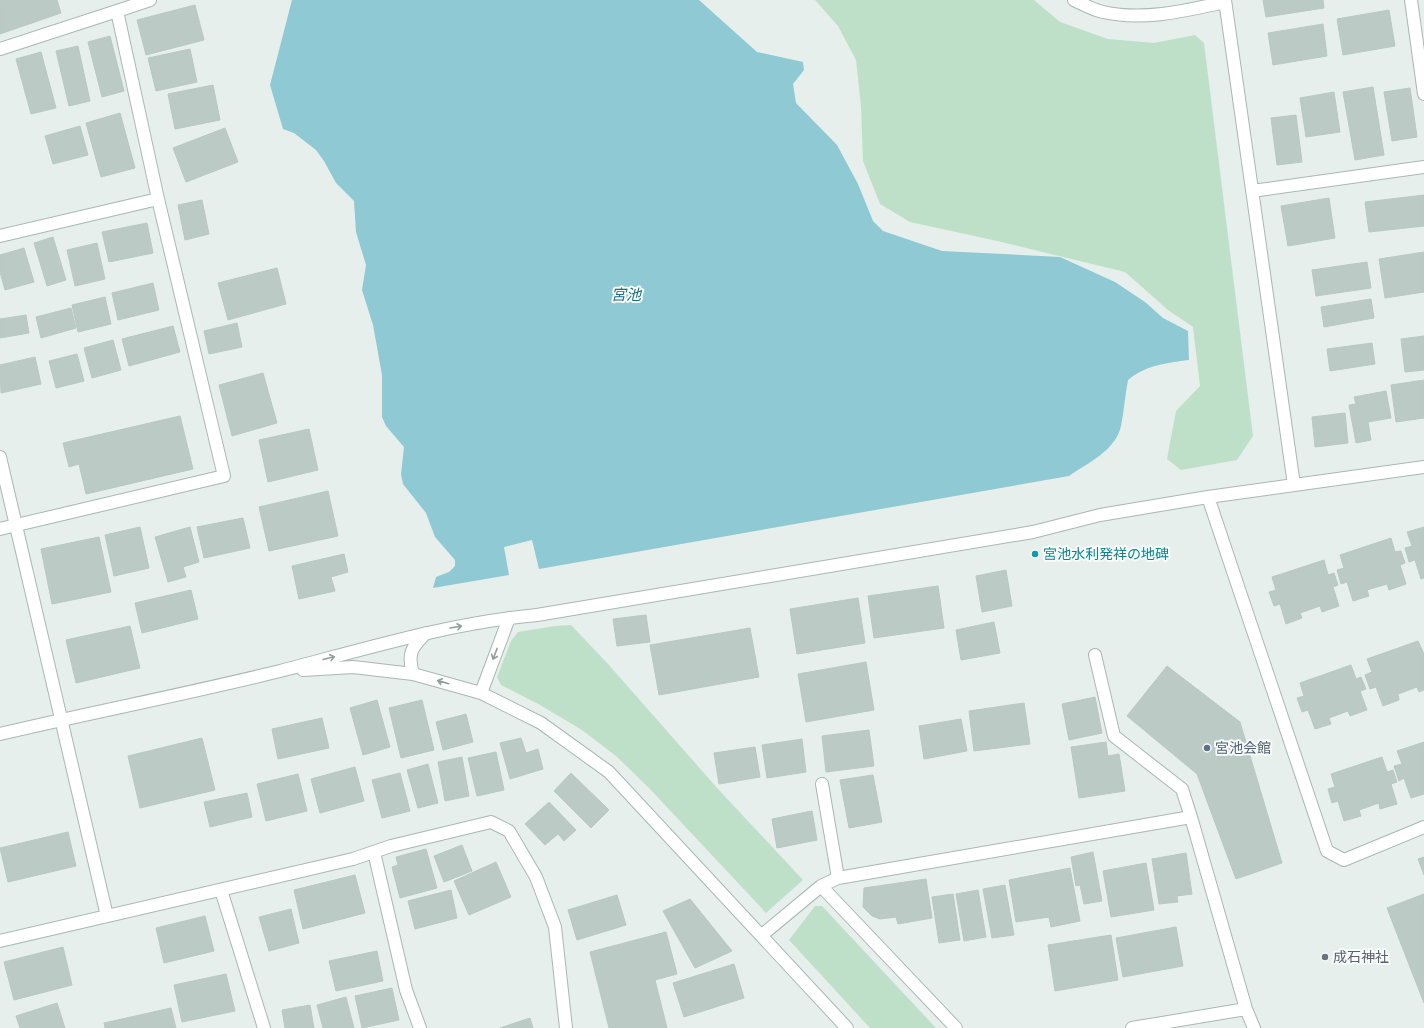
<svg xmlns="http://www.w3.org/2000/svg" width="1424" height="1028" font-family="'DejaVu Sans','Noto Sans JP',sans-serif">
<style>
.green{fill:#bfe0c8}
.water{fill:#8ec9d4}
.building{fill:#bbcac4;stroke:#b8c9c2}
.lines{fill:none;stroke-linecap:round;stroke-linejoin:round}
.minor-casing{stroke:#a8b8b2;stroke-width:14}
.minor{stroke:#fff;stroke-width:12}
.oneway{stroke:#92a09c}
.culture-dot{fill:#0f9aa8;stroke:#f7fbf9;stroke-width:1.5}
.service-dot{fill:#5c6f8a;stroke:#f7fbf9;stroke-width:1.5}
.worship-dot{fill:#6b7280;stroke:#f7fbf9;stroke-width:1.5}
.labels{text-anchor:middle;stroke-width:4;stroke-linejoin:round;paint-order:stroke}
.culture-label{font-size:14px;fill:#0d838f;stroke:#f7fbf9;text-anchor:start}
.service-label{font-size:14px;fill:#4e5e75;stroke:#f7fbf9;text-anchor:start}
.worship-label{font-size:14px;fill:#5b616d;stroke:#f7fbf9;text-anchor:start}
.water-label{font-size:15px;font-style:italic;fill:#1c6f80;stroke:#f7fbf9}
</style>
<rect width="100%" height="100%" fill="#e6efeb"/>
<!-- green -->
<path class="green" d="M815,0h219l26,22 48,17 46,4 41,-8 9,8 49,393 -16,24 -56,10 -14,-11 9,-48 24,-25 -7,-59 -25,-17 -43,-38 -128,-31 -87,-19 -30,-18 -17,-43 -2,-55 -5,-46 -18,-34z
M571,625l37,39 110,125 85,91 -37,33 -117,-125 -33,-32 -34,-26 -42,-25 -39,-20 -4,-8 14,-36 7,-9 37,-6z
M815,906h7l114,122h-66l-81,-88z"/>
<!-- water -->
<path class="water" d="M292,0h407l58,52 46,10 1,8 -11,14 3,19 41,42 21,39 15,37 10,10 59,20 118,6 55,25 30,20 18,16 25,13 1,29c-22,3 -43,5 -61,20 -3,15 -4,31 -7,46 -5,24 -33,37 -52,50l-530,93 -7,-29 -28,7 5,28 -76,13 3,-11 13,-5 6,-6v-6l-20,-23 -9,-24 -23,-29 -2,-10 3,-27 -18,-21 -4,-9v-42l-9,-50 -11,-35 4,-25 -10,-33 -2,-31 -18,-18 -12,-22 -8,-11 -22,-17 -11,-4 -13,-44z"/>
<!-- building -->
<path class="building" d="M0,0h57l4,13 -61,21z
M1263,0h60l1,8 -58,9z
M195,5l9,35 -58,15 -9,-35z
M1389,10l6,36 -52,9 -6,-36z
M1323,24l4,32 -54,9 -5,-32z
M110,36l14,55 -22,6 -14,-55z
M78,46l12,55 -21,5 -13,-55z
M190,49l7,33 -41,9 -8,-33z
M41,52l15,56 -25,6 -15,-55z
M213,85l7,35 -45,9 -7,-35z
M1373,87l11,68 -29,5 -12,-68z
M1410,88l7,49 -25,4 -8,-49z
M1334,92l6,40 -34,5 -6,-39z
M120,113l15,55 -34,9 -15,-54z
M1296,115l6,47 -25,3 -6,-47z
M80,126l8,29 -35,9 -8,-28z
M225,128l13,34 -52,20 -13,-34z
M1424,195v31l-55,6 -4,-30z
M1329,198l6,40 -47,8 -7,-40z
M202,200l7,34 -24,6 -7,-35z
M147,223l6,30 -44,9 -7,-30z
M53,237l13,43 -19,6 -13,-43z
M97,243l8,36 -30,7 -8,-36z
M24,248l10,34 -29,8 -5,-18v-17z
M1424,252v40l-39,6 -6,-39z
M1367,262l4,26 -55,8 -4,-26z
M277,268l9,36 -58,16 -10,-37z
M153,283l6,27 -41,10 -6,-27z
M105,297l6,27 -33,8 -6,-27z
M1371,299l3,19 -50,9 -3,-20z
M71,308l5,20 -35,10 -5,-21z
M26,315l3,18 -29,5v-19z
M237,323l5,24 -33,7 -5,-23z
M173,326l7,26 -51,14 -7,-27z
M1424,336v34l-19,2 -4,-33z
M113,340l8,30 -29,8 -8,-30z
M1372,343l3,21 -45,7 -3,-22z
M77,354l7,27 -28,7 -7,-27z
M35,357l6,27 -40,9 -1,-28z
M263,373l14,50 -45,13 -13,-51z
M1424,380v38l-28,4 -5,-37z
M1386,391l5,27 -23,4 3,18 -15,3 -7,-38 7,-1 -2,-7z
M1345,413l3,30 -33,4 -3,-30z
M180,416l13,53 -107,25 -7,-30 -10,3 -6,-24z
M309,429l9,41 -50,12 -9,-42z
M328,491l10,45 -69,15 -10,-44z
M243,518l7,30 -46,10 -7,-31z
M140,527l9,41 -35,8 -9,-41z
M190,527l9,35 -16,5 3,10 -18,5 -13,-45z
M1424,527v51l-3,1 -6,-19 -6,2 -4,-14 7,-2 -5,-14z
M99,537l12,55 -59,12 -11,-55z
M1391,538l4,14 6,-1 4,12 -5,2 6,19 -17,6 -2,-6 -20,6 2,6 -16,5 -6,-19 -6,2 -4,-14 7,-2 -4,-13z
M344,554l4,18 -17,5 4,14 -36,8 -7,-33z
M1324,560l4,15 6,-2 4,12 -5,2 6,19 -17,6 -2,-6 -20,7 2,5 -16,6 -6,-20 -6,2 -5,-14 7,-2 -4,-13z
M1006,570l6,36 -30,6 -6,-36z
M938,586l6,42 -70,10 -6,-42z
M191,590l7,29 -56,14 -7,-30z
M858,598l7,45 -68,11 -7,-45z
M646,615l4,27 -33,4 -4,-27z
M994,622l6,31 -39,7 -5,-30z
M130,626l10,42 -64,15 -10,-43z
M750,628l9,49 -100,18 -9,-50z
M1418,641l6,13v36l-5,2 -2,-5 -19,7 1,6 -16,6 -7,-19 -6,2 -5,-14 7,-3 -5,-13z
M866,662l8,48 -68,12 -8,-48z
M1351,665l5,14 5,-2 5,12 -6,2 7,19 -17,6 -2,-5 -19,7 2,6 -16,5 -7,-19 -6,2 -5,-14 7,-2 -4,-13z
M1167,666l73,56 42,141 -46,16 -39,-105 -70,-58z
M1095,697l7,36 -33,7 -7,-36z
M377,700l13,47 -27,8 -13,-47z
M422,700l12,50 -33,8 -12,-50z
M1024,703l6,41 -56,7 -5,-40z
M466,714l7,28 -30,8 -7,-28z
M322,718l7,30 -51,11 -6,-30z
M961,719l6,32 -43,8 -5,-33z
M869,730l5,36 -48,6 -4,-36z
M202,738l13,52 -75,18 -12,-52z
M521,738l5,15 12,-4 5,20 -33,10 -10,-36z
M802,739l4,33 -39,6 -5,-33z
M1106,742l2,14 11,-2 6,37 -46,7 -8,-51z
M1424,742v52l-13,4 -7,-20 -5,3 -5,-15 8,-2 -5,-13z
M755,747l5,30 -41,7 -5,-31z
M496,752l8,38 -27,6 -9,-38z
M462,757l7,39 -24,5 -7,-39z
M1382,757l5,15 6,-2 4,12 -6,2 6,20 -17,5 -1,-6 -20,7 2,6 -17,5 -6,-20 -6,2 -4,-14 7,-2 -4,-13z
M428,764l10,39 -20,5 -11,-38z
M355,767l9,34 -44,12 -9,-34z
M400,773l10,38 -28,7 -10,-38z
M571,773l38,37 -18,18 -37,-37z
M298,774l9,37 -41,10 -9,-37z
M873,775l9,47 -33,6 -9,-48z
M247,793l5,24 -42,10 -6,-25z
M549,802l27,28 -12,11 -6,-7 -13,11 -20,-21z
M812,811l5,29 -40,8 -5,-29z
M68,832l8,34 -68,16 -8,-34z
M462,845l10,26 -28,11 -10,-26z
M426,849l11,39 -37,10 -8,-31 6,-2 -2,-8z
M1093,852l9,49 -18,3 -4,-19 -4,1 -5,-29z
M1186,853l6,41 -15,2 1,6 -19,2 -7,-45z
M1424,857v18l-6,-16z
M496,862l15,35 -42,18 -15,-34z
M1146,863l8,47 -43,7 -8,-46z
M1070,868l10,53 -29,6 -2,-10 -33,5 -7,-42z
M355,875l10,38 -62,16 -9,-39z
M926,879l6,39 -34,6 -2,-7 -16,2 -8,-3 -9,-9 1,-19z
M1005,885l9,50 -22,3 -9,-49z
M451,890l6,28 -42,11 -7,-28z
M978,890l8,47 -22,4 -8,-47z
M953,894l7,46 -21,3 -7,-46z
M1424,894v109l-37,-95z
M617,895l9,30 -49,15 -9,-30z
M690,899l42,52 -37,17 -32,-57z
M291,909l8,34 -30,8 -10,-34z
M205,916l9,35 -50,12 -8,-35z
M1176,927l7,39 -60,11 -7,-39z
M666,932l11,42 -22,6 12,48h-58l-19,-76z
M1111,935l7,45 -63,11 -7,-46z
M63,947l9,38 -58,15 -10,-38z
M377,951l6,30 -47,10 -7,-30z
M734,964l10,34 -60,19 -11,-34z
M226,974l9,37 -53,11 -8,-37z
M392,988l7,32 -37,8 -7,-32z
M346,997l8,31h-31l-6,-23z
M57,1003l8,25h-45l-4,-12z
M310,1005l4,23h-29l-3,-18z
M171,1008l5,20h-71l-1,-5z
M530,1018l3,10h-33z"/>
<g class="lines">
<!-- minor casing -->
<g class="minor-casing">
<path id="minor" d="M1074,0c9,4 19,10 29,12 40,9 82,-1 122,-10
M1225,0l69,485
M1411,0l13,94
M0,49l117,-38
M1252,191l172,-24
M0,236l158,-37
M0,457l107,459
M1208,497l119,354 17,9 80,-33
M0,529l224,-53 -66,-277 -41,-188 33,-11
M1095,655l19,81 68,53 9,28 55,192 8,19
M303,670l50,-3 60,7 68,19 60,30 68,49 238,256
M413,674c-6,-21 -1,-27 13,-41
M481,693l28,-75
M0,734c93,-22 187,-40 280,-63 85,-22 169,-48 257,-56l496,-83 67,-17 108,-18 216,-30
M822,784l16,94
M374,852l32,138 14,38
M821,886l135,142
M221,890l43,138
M762,935l59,-49 17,-8 353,-61
M0,941l353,-82 38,-13 100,-24 18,9 27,46 19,50 11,101
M1132,1028l114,-19"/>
</g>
<!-- minor -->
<use href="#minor" class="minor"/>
</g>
<!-- one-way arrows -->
<defs><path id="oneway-shaft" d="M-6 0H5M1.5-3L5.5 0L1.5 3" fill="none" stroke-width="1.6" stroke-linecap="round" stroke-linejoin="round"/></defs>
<g class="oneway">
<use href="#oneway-shaft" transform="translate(456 627) rotate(-10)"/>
<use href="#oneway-shaft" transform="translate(495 654) rotate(111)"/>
<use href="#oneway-shaft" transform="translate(329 658) rotate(-14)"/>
<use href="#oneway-shaft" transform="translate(443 682) rotate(-164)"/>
</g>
<!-- markers -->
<circle class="culture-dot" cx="1035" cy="554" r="4"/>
<circle class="service-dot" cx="1207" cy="748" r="4"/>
<circle class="worship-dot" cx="1325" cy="957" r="4"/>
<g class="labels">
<!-- culture labels -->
<g class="culture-label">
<text x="1043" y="559">宮池水利発祥の地碑</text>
</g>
<!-- service labels -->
<g class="service-label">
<text x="1215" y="753">宮池会館</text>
</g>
<!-- worship labels -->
<g class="worship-label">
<text x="1333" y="962">成石神社</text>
</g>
<!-- water labels -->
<g class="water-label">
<text x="626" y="300">宮池</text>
</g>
</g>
</svg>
